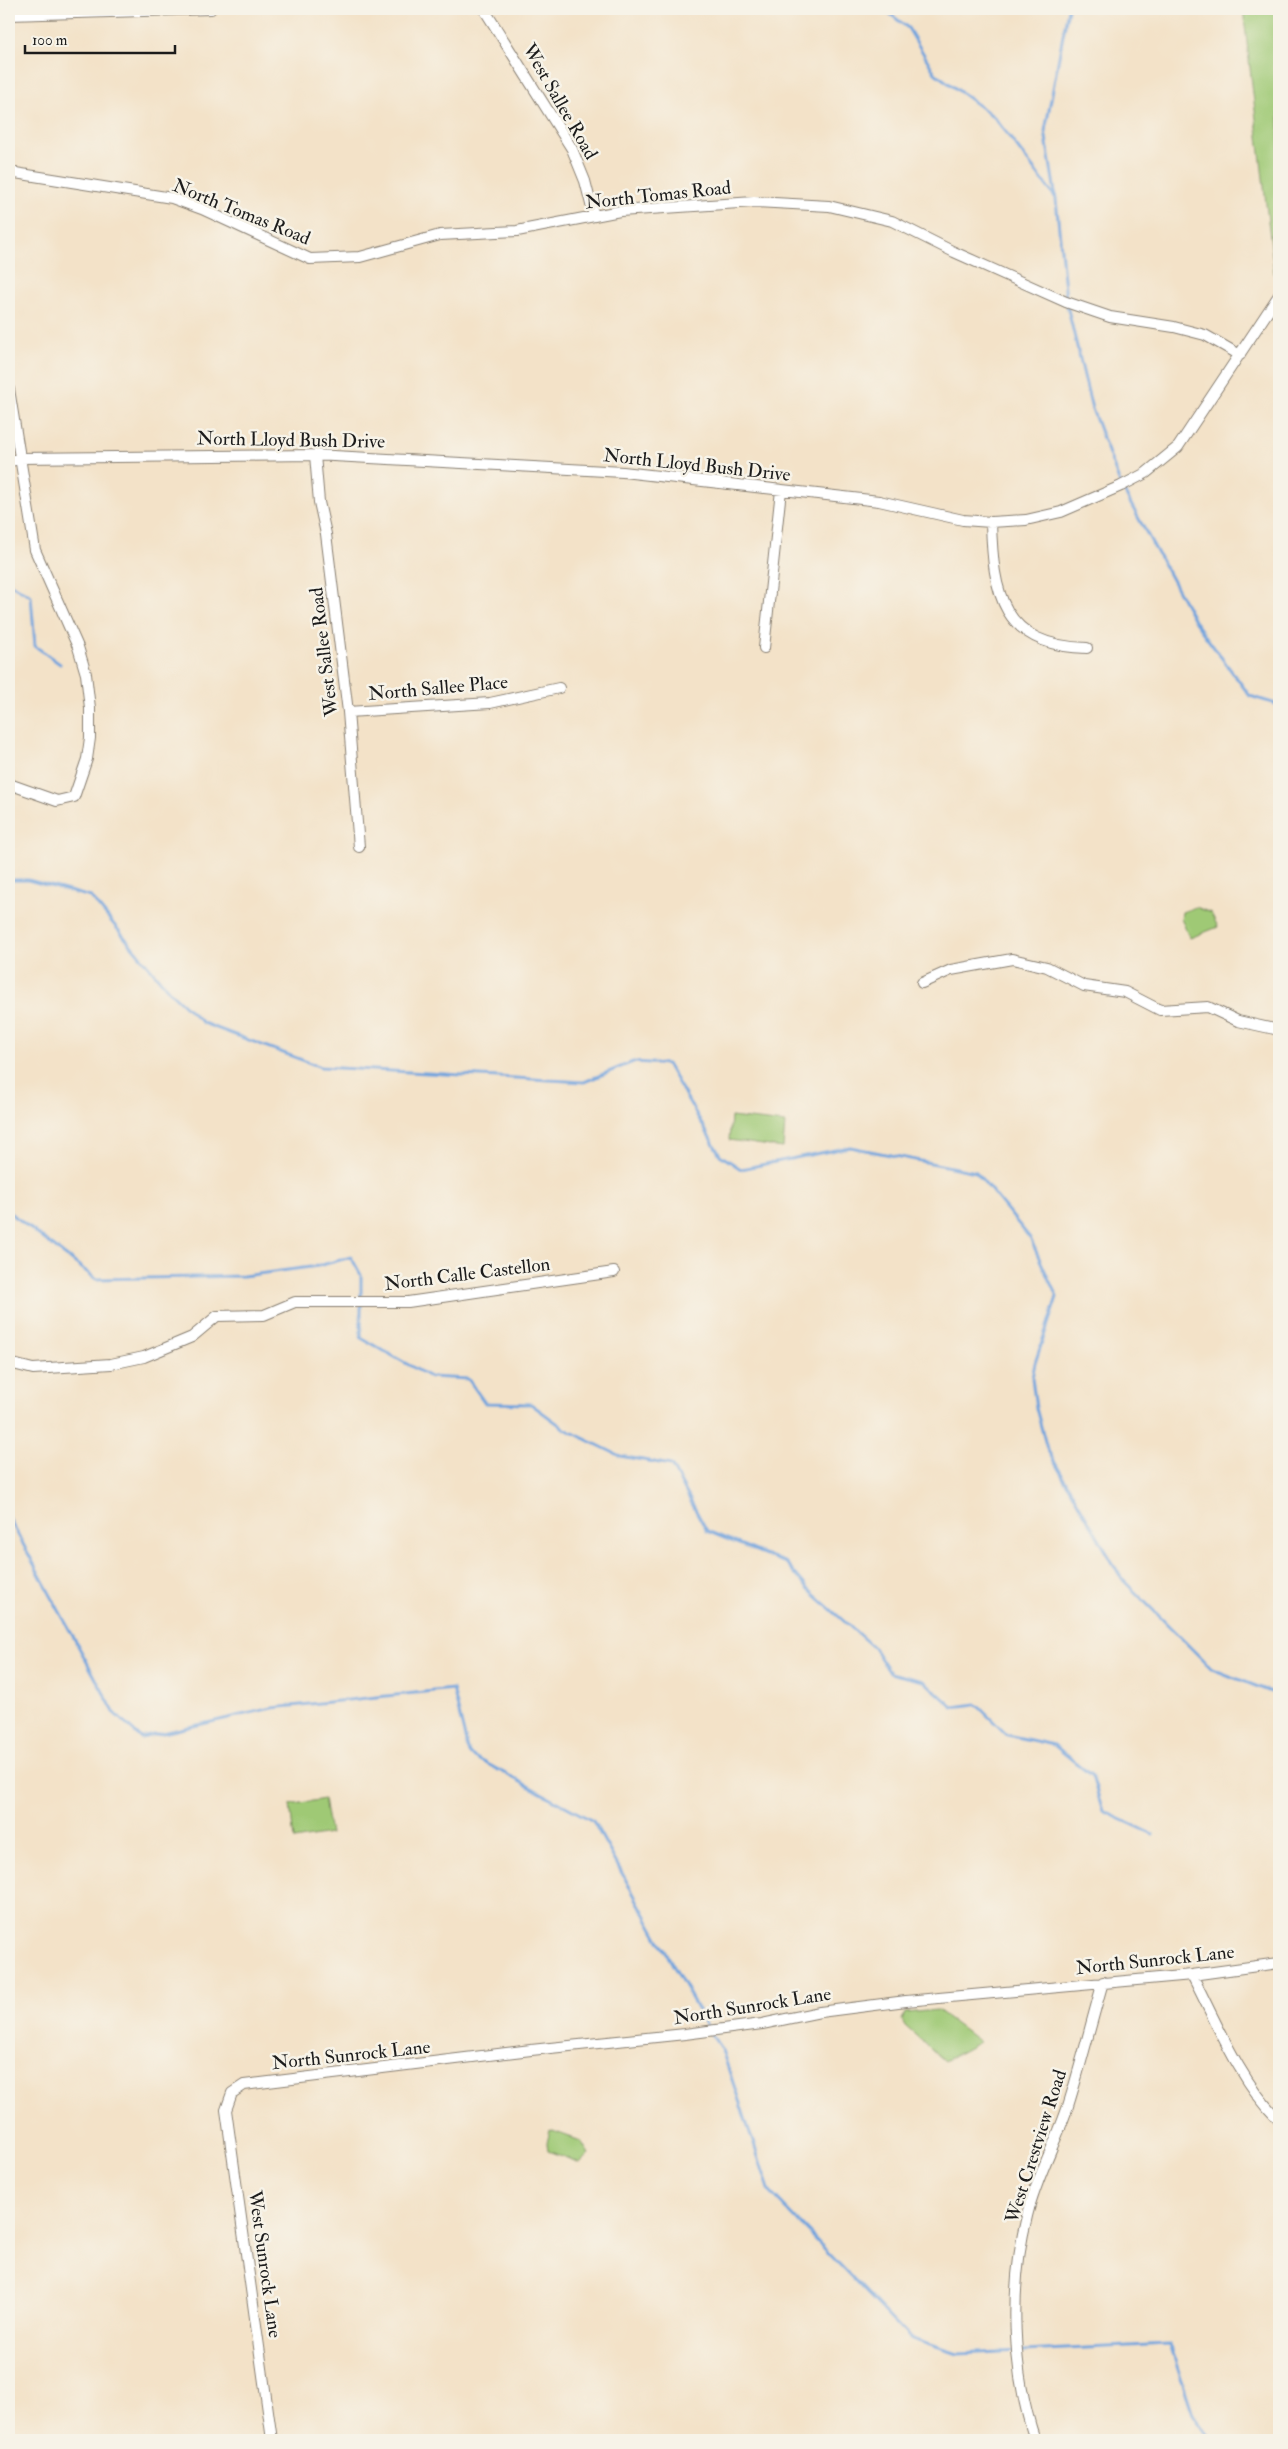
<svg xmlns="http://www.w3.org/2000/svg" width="1288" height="2449" font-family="'IM FELL Double Pica',serif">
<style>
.green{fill:#9fc975;stroke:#5e7248}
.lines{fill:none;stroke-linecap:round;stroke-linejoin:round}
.stream{stroke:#73a4dd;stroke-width:3}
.minor-casing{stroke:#887f72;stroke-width:12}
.minor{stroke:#fff;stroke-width:10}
.labels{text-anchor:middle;stroke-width:5;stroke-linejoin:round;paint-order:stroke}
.street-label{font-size:19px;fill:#1c1c1c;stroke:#f7f3e8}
</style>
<rect width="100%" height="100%" fill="#f7f3e8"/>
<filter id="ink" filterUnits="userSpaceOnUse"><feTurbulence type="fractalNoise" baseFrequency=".02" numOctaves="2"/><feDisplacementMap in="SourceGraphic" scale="10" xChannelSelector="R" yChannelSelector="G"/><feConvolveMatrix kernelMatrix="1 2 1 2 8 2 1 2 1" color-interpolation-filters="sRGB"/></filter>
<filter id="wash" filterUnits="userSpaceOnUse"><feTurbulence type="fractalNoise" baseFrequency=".0096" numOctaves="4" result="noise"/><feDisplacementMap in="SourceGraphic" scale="20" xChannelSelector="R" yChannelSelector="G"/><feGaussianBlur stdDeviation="1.12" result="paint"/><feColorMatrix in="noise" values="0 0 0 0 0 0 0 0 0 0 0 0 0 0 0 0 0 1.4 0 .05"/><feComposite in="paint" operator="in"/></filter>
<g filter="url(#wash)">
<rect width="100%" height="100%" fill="#f3e2c8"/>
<!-- green -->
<path class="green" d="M1243,9h36v264l-4,7z
M1196,907l15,6 7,14 -28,11 -9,-19 1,-7z
M731,1117l54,6 -2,25 -54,-8z
M324,1799l6,35 -36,6 -4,-35z
M937,2010l43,32 -35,19 -40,-35 -3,-6 3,-7z
M550,2130l31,11 8,13 -9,9 -32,-12 -1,-8z"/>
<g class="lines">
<!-- stream -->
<path class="stream" d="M884,9l24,19 27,45 59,44 62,81
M1066,299l-10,-100 -11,-68 23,-122
M1067,305l25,104 29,77 74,136 55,74 29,9
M9,583l22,13 4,50 25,18
M9,880h19l63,17 79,95 33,31 118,44 263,15 49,-20 34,2 53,91 21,14 109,-22 126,25 54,66 27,59 -22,66 -3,15 4,30 11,41 75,130 90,90 67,26
M9,1212l87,67 147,-3 75,-10 33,-9 10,18v63l69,39 38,2 17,24 46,1 34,25 55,27 51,9 36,66 79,32 23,27 65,58 16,25 34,8 29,26 23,-3 31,31 47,10 38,31 11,35 50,23
M9,1518l106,196 26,24 131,-30 181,-19 16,65 124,67 115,207
M711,2034l11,16 48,142 140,146 48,16 212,-10 23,70 18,26"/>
</g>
</g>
<g filter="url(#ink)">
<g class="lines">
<!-- minor casing -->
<g class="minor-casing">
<path id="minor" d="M484,9l88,140 13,32 9,35
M9,15l202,-6
M9,172l163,26 30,11 108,50 50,-2 80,-22 77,-4 103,-20 134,-9 75,4 63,15 62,31 112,50 44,15 64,10 31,8 35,20
M9,389l26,161 43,97 8,27 4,34v30l-3,21 -13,38 -17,4 -48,-17
M315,455l4,47 7,32 22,178 11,135
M9,462l10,-4 296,-3 308,17 256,29 84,19 28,2 35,-2 35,-8 60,-26 25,-13 32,-26 101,-152
M991,522c2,72 11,124 96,126
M764,648l17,-158
M348,712l142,-9 69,-15
M922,983l29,-13 61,-11 35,8 37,19 41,6 35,18 48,-3 30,14 41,9
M9,1363l24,6 78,-5 33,-7 48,-20 25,-21 47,-1 31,-13h113l206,-30
M1192,1975c24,47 49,108 87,145
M272,2440l-46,-330 6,-17 12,-8 287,-35 154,-16 77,-10 58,-12 86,-11 286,-26 87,-12
M1035,2440c-23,-69 -26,-152 -8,-224 9,-38 29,-73 41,-110 13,-41 23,-83 35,-124"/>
</g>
<!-- minor -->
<use href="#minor" class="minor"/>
</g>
</g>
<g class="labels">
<!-- street labels -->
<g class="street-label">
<text transform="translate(561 101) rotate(60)" y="7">West Sallee Road</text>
<text transform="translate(658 194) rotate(-6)" y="7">North Tomas Road</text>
<text transform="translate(242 211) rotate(22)" y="7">North Tomas Road</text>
<text transform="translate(291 439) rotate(1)" y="7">North Lloyd Bush Drive</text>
<text transform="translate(697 464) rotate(6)" y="7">North Lloyd Bush Drive</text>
<text transform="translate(323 652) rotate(-97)" y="7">West Sallee Road</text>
<text transform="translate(438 687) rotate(-5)" y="7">North Sallee Place</text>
<text transform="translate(467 1273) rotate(-7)" y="7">North Calle Castellon</text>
<text transform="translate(1155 1959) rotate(-6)" y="7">North Sunrock Lane</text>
<text transform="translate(752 2005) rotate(-9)" y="7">North Sunrock Lane</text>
<text transform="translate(351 2054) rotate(-6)" y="7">North Sunrock Lane</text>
<text transform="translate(1035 2146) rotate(-72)" y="7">West Crestview Road</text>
<text transform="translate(266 2264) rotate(82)" y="7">West Sunrock Lane</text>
</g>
</g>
<!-- margin -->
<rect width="1288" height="2449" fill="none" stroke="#f7f3e8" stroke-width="30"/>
<!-- scale -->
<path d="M25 45v8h150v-8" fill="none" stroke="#1c1c1c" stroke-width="2.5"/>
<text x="32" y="45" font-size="15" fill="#1c1c1c" stroke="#f7f3e8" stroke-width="4" paint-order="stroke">100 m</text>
</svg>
